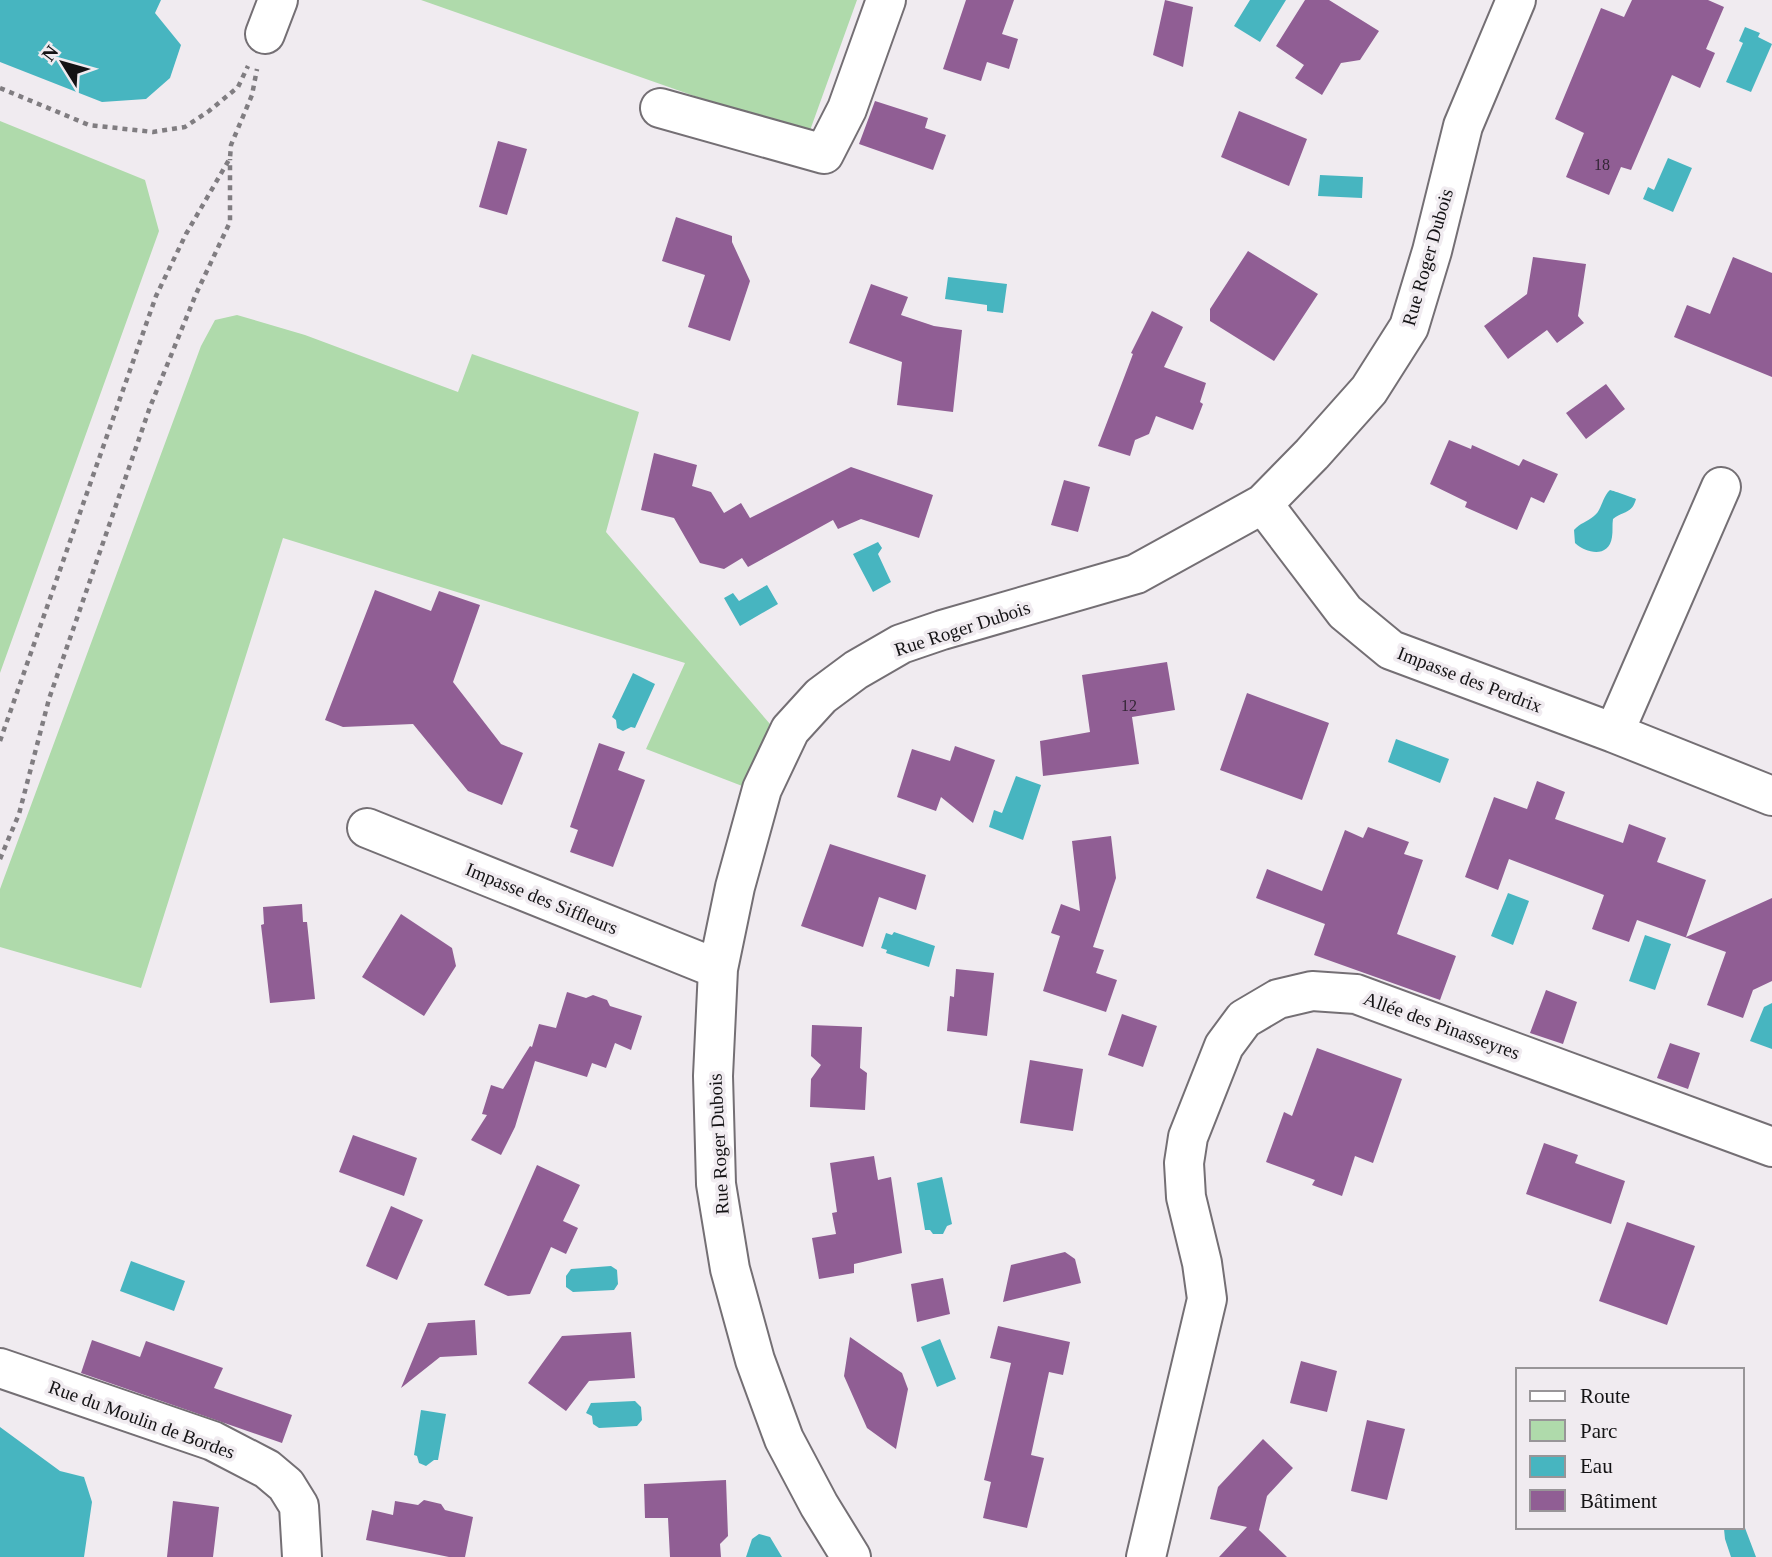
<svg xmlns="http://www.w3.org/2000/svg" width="1772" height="1557" font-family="'Times New Roman',serif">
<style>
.green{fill:#afdaab}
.water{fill:#47b5c0}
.building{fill:#905e94}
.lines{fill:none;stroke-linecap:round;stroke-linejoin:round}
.minor-casing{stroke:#746f74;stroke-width:42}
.path{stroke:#807d81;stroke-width:4.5;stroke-dasharray:5 5;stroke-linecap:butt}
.minor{stroke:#fff;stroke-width:38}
.labels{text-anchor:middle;stroke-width:7;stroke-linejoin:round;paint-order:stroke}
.number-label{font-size:16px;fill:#332635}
.street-label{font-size:19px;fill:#141315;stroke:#f0ebf0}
</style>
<rect width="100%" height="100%" fill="#f0ebf0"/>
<!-- green -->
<path class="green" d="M421,0h436l-49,136z
M0,121l145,59 14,51 -159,442z
M237,315l68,20 153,57 14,-38 167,58 -33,120 164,192 -20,65 -104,-40 39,-86 -402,-125 -142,450 -141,-41v-58l201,-543 14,-26z"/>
<!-- water -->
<path class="water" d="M0,0h161l-6,13 26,32 -11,33 -24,21 -44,3 -102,-40z
M1250,0h36l-26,42 -26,-16z
M1745,27l15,6 -2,4 14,7 -21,48 -25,-10 17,-39 -4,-2z
M1668,158l24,10 -19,44 -30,-13 5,-12 6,3z
M1320,175l43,2 -1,21 -44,-2z
M948,277l59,7 -4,29 -16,-2v-6l-42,-6z
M1610,490c4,1 24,8 26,9 -4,15 -13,12 -23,20 -1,6 0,12 -1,18 -3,21 -25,17 -37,6l-1,-13c6,-7 13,-8 20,-14 8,-6 8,-19 16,-26z
M878,542l4,6 -4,6 13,28 -18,10 -20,-38z
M767,585l11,19 -38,22 -16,-28 9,-5 6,8z
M633,673l22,11 -20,44 -4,-1 -8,4 -6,-3 -1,-8 -4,-3z
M1396,739l53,20 -9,24 -52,-21z
M1016,776l25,9 -18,55 -34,-13 5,-17 8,3z
M1508,893l21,8 -16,44 -22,-9z
M894,932l41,14 -6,21 -43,-14 1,-3 -6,-2 5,-15 6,2z
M1645,935l26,9 -16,46 -26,-9z
M1772,1003v46l-22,-8 14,-34z
M942,1177l10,47 -5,2 -4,8h-10l-3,-4h-5l-8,-47z
M131,1261l54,20 -11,30 -54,-20z
M611,1266l6,4 1,14 -4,6 -41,2 -7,-5v-11l5,-7z
M940,1339l16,40 -19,8 -16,-40z
M635,1401l6,6 1,13 -5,6 -38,2 -6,-4 -1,-8 -6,-3 5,-10z
M421,1410l25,4 -8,46h-4l-8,6 -7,-3 -2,-7 -3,-1z
M0,1427l60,44 24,6 8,25 -8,55h-84z
M1742,1526l3,2 11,29h-25l-6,-18 -1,-10z
M759,1534l11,3 12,20h-36l6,-18z"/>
<!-- building -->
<path class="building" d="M966,0h48l-12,34 16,5 -9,30 -22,-7 -6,19 -38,-12z
M1165,0l28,7 -10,60 -30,-12z
M1305,0h24l50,31 -19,29 -19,3 -19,32 -27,-17 9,-13 -28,-19z
M1632,0h76l16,7 -18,42 9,4 -15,35 -28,-13 -41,95 -10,-3 -12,28 -43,-18 18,-44 -29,-14 46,-111 23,9z
M875,101l53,17 -3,10 21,7 -13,35 -74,-26z
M1239,111l68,28 -18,47 -68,-29z
M498,141l29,8 -20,66 -28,-8z
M676,217l56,19v6l18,39 -20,60 -42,-14 17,-52 -43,-14z
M1248,251l70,43 -44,67 -64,-40v-12z
M1533,257l53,7 -8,52 6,7 -27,20 -10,-13 -39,29 -24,-33 43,-32z
M1733,257l39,16v104l-98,-40 13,-32 23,9z
M871,284l37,13 -7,18 33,11 28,4 -9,82 -56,-7 5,-43 -53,-19z
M1152,311l31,16 -19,40 42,16 -6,19 3,2 -10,26 -37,-14 -7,18 -14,6 -5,16 -32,-10 35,-92 -2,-1z
M1606,384l19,25 -39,30 -20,-26z
M1449,440l22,9 1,-4 47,21 4,-7 35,15 -14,29 -13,-6 -14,33 -52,-23 2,-5 -37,-18z
M654,453l43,12 -5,21 19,6 13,21 17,-10 9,15 101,-51 82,28 -14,43 -58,-19 -23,10 -5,-9 -85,47 -6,-9 -18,11 -24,-6 -26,-45 -33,-8z
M1064,480l26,7 -12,45 -27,-7z
M375,590l56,21 8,-20 41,14 -27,77 48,62 22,9 -21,52 -34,-14 -55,-67 -70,3 -18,-7z
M1167,662l8,48 -43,7 7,47 -96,12 -3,-35 50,-9 -8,-57z
M1247,693l82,30 -27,77 -82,-30z
M599,743l26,9 -7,18 27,10 -32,87 -43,-15 8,-22 -8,-3z
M955,746l40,14 -22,63 -32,-26 -5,14 -39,-14 15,-48 38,12z
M1537,781l28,11 -10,27 68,24 6,-19 37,14 -9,24 49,18 -20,57 86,-39v83l-19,9 -10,28 -36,-13 19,-53 -89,-32 -8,22 -37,-13 12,-34 -95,-36 -11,31 -33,-13 29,-80 33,12z
M1368,827l41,15 -5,12 19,6 -26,74 59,22 -16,44 -126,-45 11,-31 -69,-26 11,-29 55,22 23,-61 18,8z
M1111,836l5,42 -23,69 11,3 -8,23 21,7 -11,32 -63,-21 17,-55 -9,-3 10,-29 19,7 -8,-70z
M830,844l96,31 -10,35 -37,-13 -16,50 -62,-21z
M302,904l1,18h4l8,77 -45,4 -9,-78 3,-1 -1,-17z
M401,914l51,34 4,18 -32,50 -62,-39z
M956,969l38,4 -7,63 -40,-5 3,-35 4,1z
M1546,990l31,12 -14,42 -33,-11z
M567,992l19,6 7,-3 14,5 3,6 32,10 -11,34 -16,-7 -9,25 -14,-5 -5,14 -52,-16 -20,66 -14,28 -30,-15 16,-25 -5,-1 9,-29 12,4 27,-43 2,1 7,-23 17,4z
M1122,1014l35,12 -14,41 -35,-12z
M812,1025l50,2 -2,41 7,5 -2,37 -55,-3 1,-28 10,-14 -10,-9z
M1670,1043l30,10 -12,36 -31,-11z
M1317,1048l85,31 -29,84 -18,-7 -13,40 -30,-11 3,-5 -49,-18 18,-50 8,4z
M1030,1060l53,9 -10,62 -53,-8z
M353,1135l64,23 -13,38 -65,-24z
M1544,1143l34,12 -3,8 50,18 -14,43 -85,-30z
M874,1156l4,24 13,-3 11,76 -48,11v9l-35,6 -7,-41 24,-4 -4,-21 5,-1 -7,-49z
M537,1165l43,20 -17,36 15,7 -12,26 -15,-7 -21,47 -22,2 -24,-11z
M391,1206l32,14 -26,60 -31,-14z
M1627,1222l68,24 -28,79 -68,-24z
M1065,1252l10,7 6,24 -78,19 8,-37z
M943,1278l7,36 -33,8 -6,-38z
M475,1320l2,35 -37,2 -39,31 27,-65z
M998,1326l72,16 -7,33 -14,-3 -18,83 13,3 -17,70 -44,-10 8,-36 -7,-2 27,-117 -21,-5z
M631,1332l4,46 -46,3 -23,30 -38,-28 34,-47z
M850,1337l52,36 6,16 -12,60 -29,-21 -23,-52z
M92,1340l48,17 6,-16 77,27 -9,20 78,27 -10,28 -201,-70z
M1301,1361l36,10 -10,41 -37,-9z
M1367,1420l38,9 -18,71 -36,-9z
M1263,1439l30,29 -26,28 -8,34 28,27h-68l28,-30 -37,-8 8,-32z
M726,1480l2,56 -8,8 1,13h-51l-2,-39h-23l-1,-34z
M424,1500l17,4 4,6 28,7 -8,40h-16l-83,-17 6,-30 21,5 2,-14 23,4z
M173,1501l46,6 -6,50h-46z"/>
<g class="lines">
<!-- minor casing -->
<g class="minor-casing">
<path id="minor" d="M265,34l13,-34
M660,108l164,46 23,-45 39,-109
M1263,504l82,108 46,38 223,83 158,63
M1614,733l107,-246
M367,828l351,141
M0,1368l213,73 54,28 19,16 13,21 3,51
M851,1557l-32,-52 -35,-66 -29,-79 -25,-91 -14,-85 -3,-108 5,-107 17,-82 27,-98 28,-59 31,-34 35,-26 45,-26 41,-14 194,-56 127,-70 49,-50 57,-64 40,-63 23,-76 31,-125 53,-126
M1146,1557l61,-258 -5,-36 -16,-66 -2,-34 4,-26 36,-91 20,-27 34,-20 34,-8 44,3 416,153"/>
</g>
<!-- path -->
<path class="path" d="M0,88l89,37 64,7 32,-5 24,-16 29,-24 10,-21
M0,741l156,-445 30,-62 44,-76 1,-13 21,-50 5,-26
M0,859l19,-45 30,-115 101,-292 46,-113 34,-72v-63"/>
<!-- minor -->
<use href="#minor" class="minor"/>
</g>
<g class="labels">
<!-- number labels -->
<g class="number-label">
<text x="1602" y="170">18</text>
<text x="1129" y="711">12</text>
</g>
<!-- street labels -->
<g class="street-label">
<text transform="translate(1427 257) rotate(-74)" y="7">Rue Roger Dubois</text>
<text transform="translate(962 628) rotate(-18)" y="7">Rue Roger Dubois</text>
<text transform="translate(1470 679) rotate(21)" y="7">Impasse des Perdrix</text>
<text transform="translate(542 898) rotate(22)" y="7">Impasse des Siffleurs</text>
<text transform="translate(1442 1025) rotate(20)" y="7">Allée des Pinasseyres</text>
<text transform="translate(718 1144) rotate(-93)" y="7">Rue Roger Dubois</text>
<text transform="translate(142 1419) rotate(20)" y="7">Rue du Moulin de Bordes</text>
</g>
</g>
<!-- legend -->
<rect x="1516" y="1368" width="228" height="161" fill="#f0ebf0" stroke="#989598" stroke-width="2"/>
<rect x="1530" y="1391" width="35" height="10" fill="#ffffff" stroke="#989598" stroke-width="2"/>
<text x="1580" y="1403" font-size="21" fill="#141315">Route</text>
<rect x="1530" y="1420" width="35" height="21" fill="#afdaab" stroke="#989598" stroke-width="2"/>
<text x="1580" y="1438" font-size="21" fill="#141315">Parc</text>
<rect x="1530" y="1456" width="35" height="21" fill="#47b5c0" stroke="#989598" stroke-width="2"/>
<text x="1580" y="1473" font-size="21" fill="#141315">Eau</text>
<rect x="1530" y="1490" width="35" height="21" fill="#905e94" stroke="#989598" stroke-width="2"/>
<text x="1580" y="1508" font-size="21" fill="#141315">Bâtiment</text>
<!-- north arrow -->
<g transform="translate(63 63) rotate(307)" stroke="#f0ebf0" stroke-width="5" paint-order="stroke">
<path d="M0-5L12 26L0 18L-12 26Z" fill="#141315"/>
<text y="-10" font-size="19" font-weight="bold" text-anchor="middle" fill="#141315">N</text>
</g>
</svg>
